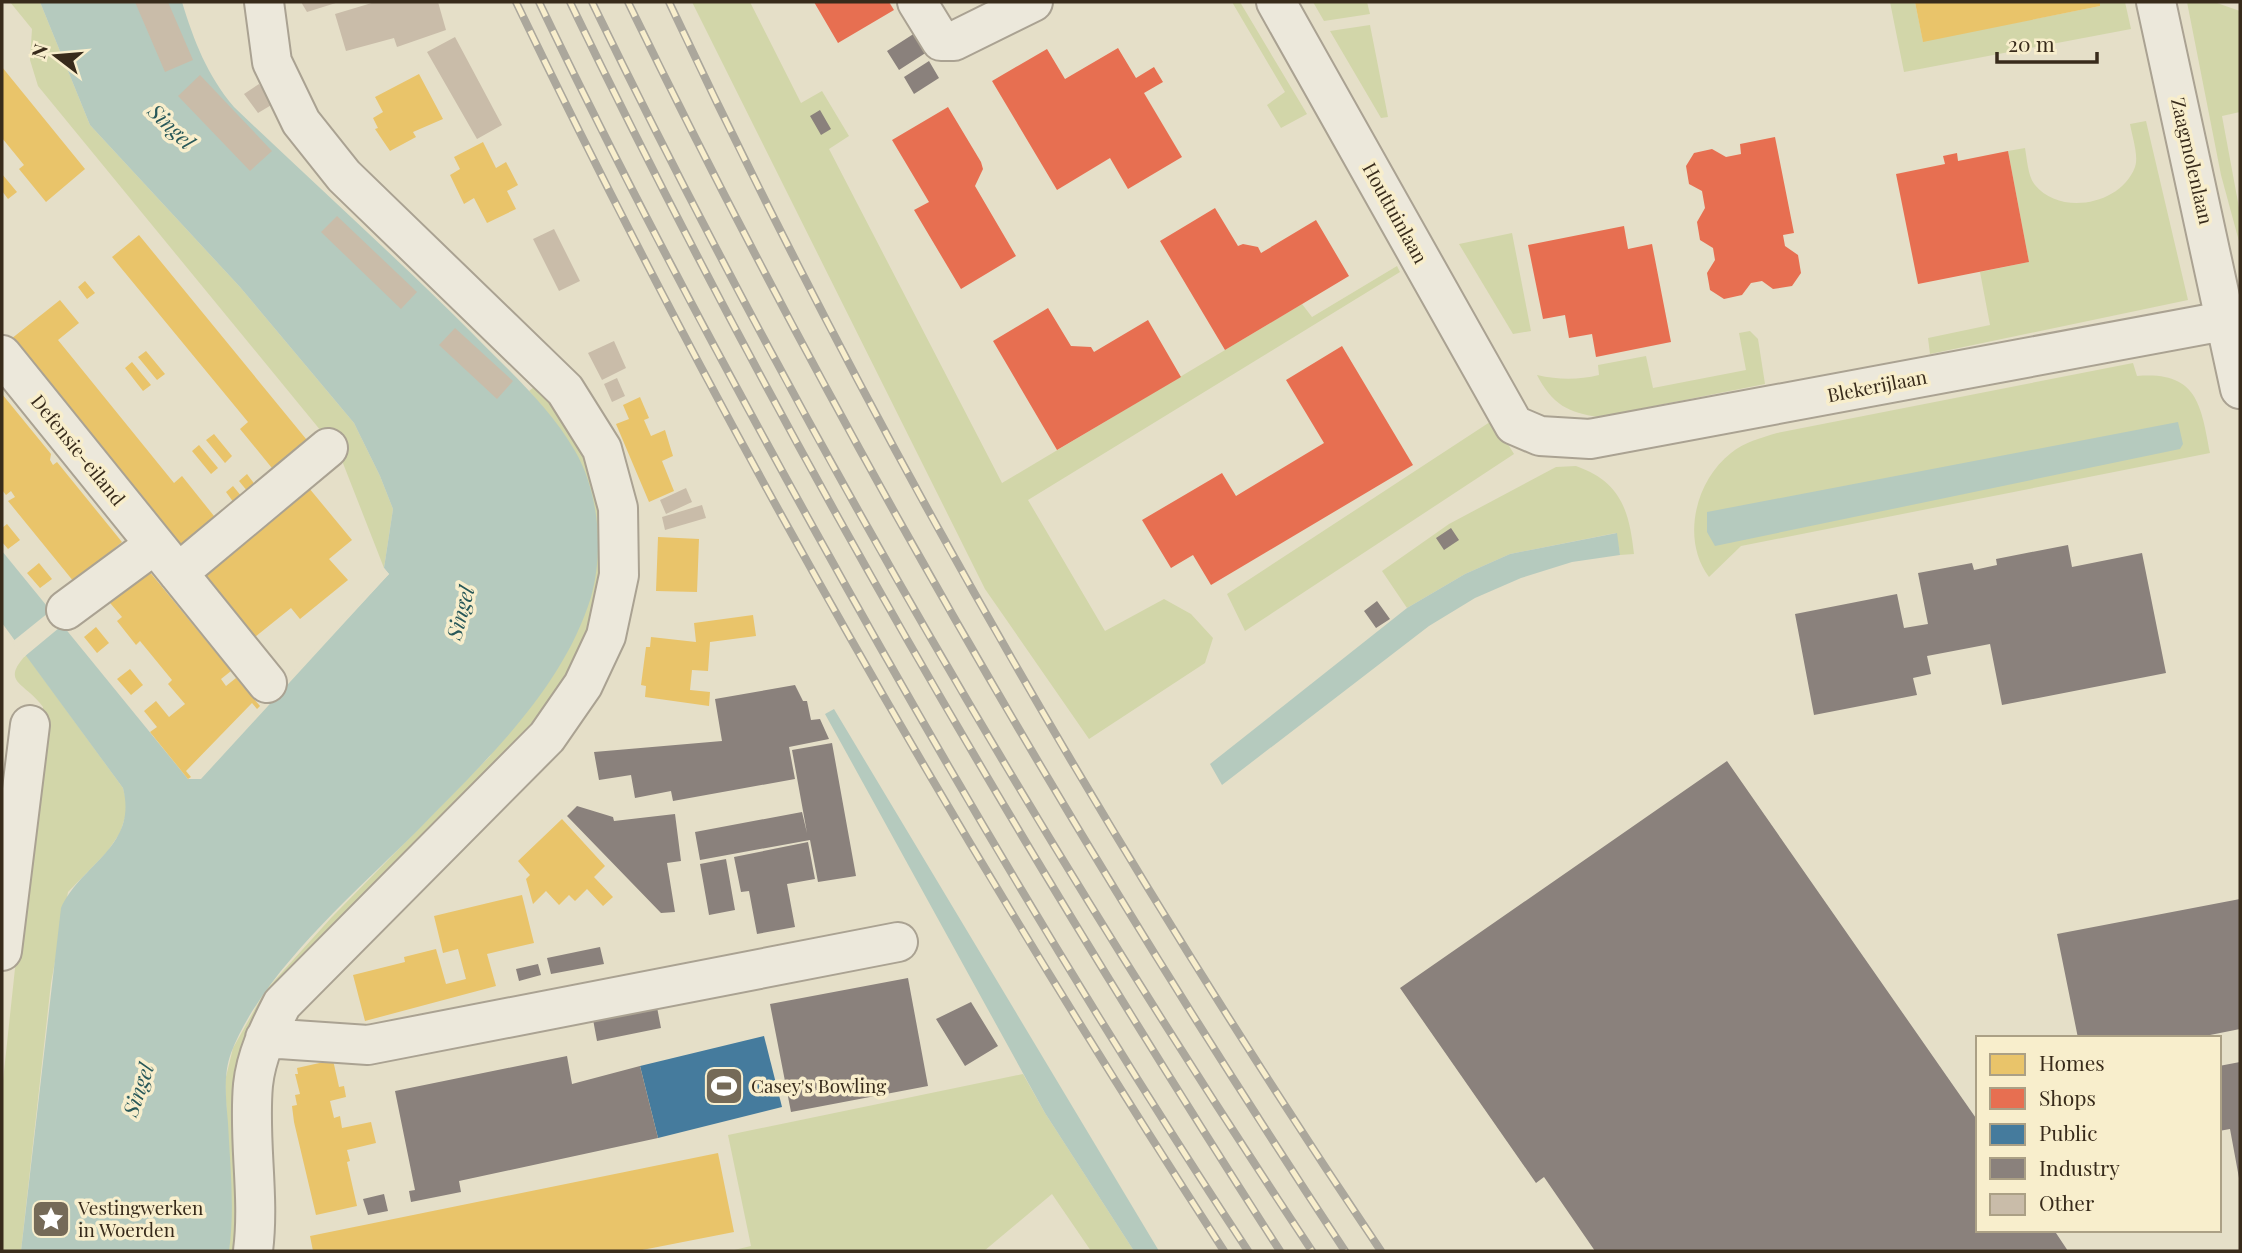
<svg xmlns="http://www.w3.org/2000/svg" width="2242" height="1253" font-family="'Playfair Display',serif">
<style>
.green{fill:#d2d6a9}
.water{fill:#b5cabe}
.pier{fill:#e5dfc8}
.homes{fill:#e9c46a}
.shops{fill:#e76f51}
.public{fill:#457b9d}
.industry{fill:#8a817c}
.building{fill:#c9bca9}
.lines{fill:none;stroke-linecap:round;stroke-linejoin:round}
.minor-casing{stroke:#aaa292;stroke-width:42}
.minor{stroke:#ece8db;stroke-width:38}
.rail-casing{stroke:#aba79c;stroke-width:8}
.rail{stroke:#f8eecc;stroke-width:5;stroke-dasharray:16;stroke-linecap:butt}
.labels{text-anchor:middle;stroke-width:7;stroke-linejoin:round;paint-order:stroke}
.street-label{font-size:19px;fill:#382b1b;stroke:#f8eecc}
.poi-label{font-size:19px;fill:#382b1b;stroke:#f8eecc;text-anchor:start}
.water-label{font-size:21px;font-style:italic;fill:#285859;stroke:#f8eecc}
</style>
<rect width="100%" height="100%" fill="#e5dfc8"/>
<!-- green -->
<path class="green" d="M10,2h30l50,123 150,162 114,136 26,53 13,33 -9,59 -45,-115 -301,-367 -8,-26 2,-31z
M692,2h58l51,101 21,-12 27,45 -20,13 173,334 300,-179 10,13 85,-51 3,6 -372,228 77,131 59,-32 27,15 22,24 -8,25 -116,76 -104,-150z
M1232,2h8l67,112 -26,14 -14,-23 18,-13z
M1313,2h54l3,12 -46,7z
M1890,2h25l8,39 177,-35v-4h25l6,27 -227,43z
M2187,2h27l26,9v101l-18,4 18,97v32l-19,-70z
M1370,25l18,92 -7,1 -51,-87z
M2146,121l42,179 -258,54 -2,-16 62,-13 -10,-53 49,-10 -21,-111 17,-3c2,11 3,29 10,37 25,31 86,20 100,-18 4,-11 -3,-31 -5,-43z
M1512,233l19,98 -18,3 -54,-90z
M1750,331l8,8 7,45 -166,33c-31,-4 -47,-13 -62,-42 22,5 41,5 62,0l-1,-10 48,-9 7,32 93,-18 -7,-37z
M2133,363l4,13c60,-5 64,28 73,77l-469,93 -32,31c-28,-37 -14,-96 22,-124 13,-11 30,-15 46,-20z
M543,380l60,105 7,88 -28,75 -31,50 -32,41 -244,259 -34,253h-12l2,-56 -6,-114 8,-33 32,-57 66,-73 159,-162 107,-226c-11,-64 -26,-89 -68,-139z
M1493,420l21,34 -269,177 -18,-37z
M1576,466c45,16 53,44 58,88l-14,1 -4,-22 -106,21 -45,20 -58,34 -25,-37 67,-47 107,-57z
M26,655l97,133 5,20 -8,25 -13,19 -39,40 -17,91 -30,268h-19v-161l41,-383c-18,-25 -43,-24 -17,-52z
M1023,1074l22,39 89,138h-43l-39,-57 -68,57h-254l21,-5 -23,-111z"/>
<!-- water -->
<path class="water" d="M40,2h142c12,39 25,73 52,105 79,76 161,149 238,226 36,37 77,73 103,118 24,41 29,101 16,146 -29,94 -107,165 -173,233 -61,61 -156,142 -187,223 -8,22 -5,46 -3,70 2,42 7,86 1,128h-208l40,-343c21,-45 77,-61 62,-120l-121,-165v-72l186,228h13l188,-205 -5,-6 9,-59 -13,-33 -26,-53 -114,-136 -150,-162z
M2178,422l5,22 -3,5 -465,97 -8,-14v-20z
M1617,533l3,22 -48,7 -51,16 -46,20 -46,28 -207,159 -12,-21 197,-156 58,-34 45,-20z
M834,709l325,542h-25l-89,-138 -220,-399z"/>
<!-- pier -->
<path class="pier" d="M384,568l5,6 -115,123 -2,-3 113,-120 -4,-3z
M53,609l12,14 -41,34 -12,-15z"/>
<!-- homes -->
<path class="homes" d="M1915,2h185v4l-177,36z
M2,67l83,102 -39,33 -27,-33 5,-4 -22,-27z
M419,74l24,45 -30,13 3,5 -26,14 -15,-22 3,-1 -5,-10 10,-6 -8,-15z
M483,142l13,26 10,-6 12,23 -11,6 9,18 -29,14 -13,-25 -10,6 -14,-29 10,-6 -6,-12z
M2,174l15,18 -9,7 -6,-8z
M139,235l172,210 -35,28 -36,-44 8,-7 -136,-165z
M85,281l10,12 -8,6 -9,-12z
M60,300l19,23 -21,17 116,143 8,-7 36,45 -35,28 -172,-210z
M146,351l19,23 -8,6 -19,-23z
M132,362l19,23 -8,6 -18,-23z
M2,394l49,60 -1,6 3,5 4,-3 65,80 -48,40 -66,-81 7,-4 -4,-6 -5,4 -4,-5z
M640,397l9,21 -5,2 7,16 14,-6 8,26 -11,5 12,30 -25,11 -33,-78 13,-5 -6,-14z
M214,434l18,22 -7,7 -19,-23z
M199,445l19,23 -7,6 -19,-23z
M247,474l9,12 -8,6 -9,-11z
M304,482l48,58 -23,19 19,21 -48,39 -9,-11 -36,29 -56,-69z
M233,486l9,11 -8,6 -8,-11z
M7,524l13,16 -12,9 -6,-7v-14z
M658,537l41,2 -2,53 -41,-1z
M39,563l13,16 -12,9 -13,-15z
M144,565l87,106 -10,8 5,7 10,-8 24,28 -3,3 -5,-6 -66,68 5,6 -3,2 -38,-47 7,-5 -13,-16 12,-10 13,16 16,-13 -17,-20 4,-4 -32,-39 -4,4 -19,-24 5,-4 -17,-20z
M753,615l3,21 -46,6 -2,29 -16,-1 -2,20 20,2 -1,14 -64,-9 1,-11 -5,-1 5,-38h4l1,-10 45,5 -2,-19z
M96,627l13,16 -12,10 -13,-16z
M130,669l13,16 -12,10 -14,-16z
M562,819l43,47 -11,11 19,20 -10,9 -16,-17 -12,12 -6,-6 -10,10 -13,-14 -13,13 -7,-25 4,-4 -12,-14z
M522,895l12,48 -47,11 9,32 -131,35 -12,-46 52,-13 -1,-5 32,-8 10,35 20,-5 -8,-30 -15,4 -9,-37z
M333,1060l6,27 5,-1 2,11 -16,4 4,17 6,-2 2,12 29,-6 5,21 -29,7 3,11 -3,1 10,44 -41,9 -22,-93 -2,-16 5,-1 -2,-10 5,-1 -5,-20h3l-1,-6z
M718,1153l16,79 -97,19h-324l-3,-15z"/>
<!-- shops -->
<path class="shops" d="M814,2h75l5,8 -56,33z
M1118,48l18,30 18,-11 9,15 -19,11 38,64 -54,32 -18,-31 -53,32 -65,-109 55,-32 18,30z
M948,107l33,55 2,7 -8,17 41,70 -55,33 -47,-79 15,-8 -37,-62z
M1775,137l19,96 -11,2 2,11 13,9 3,18 -9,13 -19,3 -11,-8 -11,2 -9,12 -18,4 -14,-9 -3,-17 8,-13 -2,-12 -13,-8 -3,-18 8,-14 -3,-17 -13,-7 -3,-18 8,-13 18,-4 14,8 15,-3 -1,-10z
M2008,151l21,111 -111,22 -22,-110 49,-10 -2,-8 14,-3 1,8z
M1215,208l23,38 5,-2 15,3 3,6 55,-33 33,56 -124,74 -65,-109z
M1624,226l4,23 24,-5 19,98 -75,15 -4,-23 -23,4 -4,-23 -22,4 -15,-74z
M1048,308l23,38 20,1 3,5 54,-32 33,57 -124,73 -64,-109z
M1342,346l71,119 -202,120 -18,-30 -22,13 -29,-48 80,-47 14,23 88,-53 -38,-63z"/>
<!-- public -->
<path class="public" d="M764,1036l18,71 -124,31 -18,-72z"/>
<!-- industry -->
<path class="industry" d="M915,33l12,19 -28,18 -12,-19z
M929,61l10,17 -25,16 -10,-17z
M820,110l11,19 -10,6 -11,-19z
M1451,528l8,12 -15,10 -8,-12z
M2068,545l4,22 70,-14 24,120 -164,32 -12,-61 -63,12 4,18 -18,4 4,17 -103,20 -19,-101 102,-20 7,34 24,-4 -10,-51 54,-10 2,7 23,-5 -1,-6z
M1377,601l13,18 -14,9 -12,-17z
M795,685l8,16h4l4,19 9,-1 9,20 -40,8 6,32 -122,22 -2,-10 -36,7 -4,-23 -32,5 -5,-28 128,-11 -7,-42z
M832,743l24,133 -38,6 -8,-42 -110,20 -5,-28 107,-20 5,21 -15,-83z
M1727,761l251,360v109h76l14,21h-473l-51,-74 -8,6 -136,-195z
M577,806l36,11 1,4 61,-7 6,47 -14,2 8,49 -14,1 -94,-97z
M808,842l7,37 -28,5 8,43 -38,7 -8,-43 -8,1 -7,-35z
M726,859l9,51 -26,5 -9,-51z
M2240,899v130l-45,9h-117l-21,-104z
M600,947l4,17 -53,10 -4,-16z
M538,964l3,11 -22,6 -3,-12z
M908,978l20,108 -137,26 -21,-108z
M656,1002l5,26 -64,13 -5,-27z
M971,1002l27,44 -33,20 -29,-47z
M567,1056l5,28 68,-18 18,72 -199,43 2,11 -50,10 -2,-11 6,-1 -20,-99z
M2240,1062v115l-1,1 -9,-49 -11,2v-65z
M384,1194l4,17 -20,4 -5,-16z"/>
<!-- building -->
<path class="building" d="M135,2h33l25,58 -28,12z
M301,2h38l-32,10z
M375,2h63l8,28 -49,17 -3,-9 -48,13 -11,-37z
M455,37l47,88 -25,14 -50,-87z
M200,75l72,76 -22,20 -72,-75z
M259,84l14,20 -15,9 -14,-19z
M337,216l80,76 -16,17 -80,-77z
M554,229l26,52 -21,10 -26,-52z
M455,328l58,53 -16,18 -58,-54z
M614,341l12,27 -24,12 -14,-27z
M617,378l8,18 -13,6 -8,-18z
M686,488l6,14 -26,12 -6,-14z
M702,505l4,13 -41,12 -3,-13z"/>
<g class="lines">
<!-- minor casing -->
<g class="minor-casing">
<path id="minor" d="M917,2l24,39h13l79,-39
M1276,2l238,423 26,11 50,3 650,-121
M2156,2l84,387
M2,355l265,328
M178,573l150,-125
M66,610l88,-65
M2,951l28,-226
M265,1038l103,7 530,-103
M253,1251c7,-55 -5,-111 0,-166 3,-29 16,-56 29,-81l265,-267 36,-52 23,-49 13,-61 -1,-67 -16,-59 -37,-59 -221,-214 -43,-54 -29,-60 -8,-60"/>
</g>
<!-- minor -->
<use href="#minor" class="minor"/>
<!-- rail casing -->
<g class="rail-casing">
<path id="rail" d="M516,2c207,431 448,848 708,1249
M539,2c85,178 178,352 274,525 136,246 280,489 435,724
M570,2c208,432 451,846 710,1249
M592,2c210,433 454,848 720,1249
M628,2c210,432 452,848 717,1249
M669,2c204,435 444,850 712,1249"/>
</g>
<!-- rail -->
<use href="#rail" class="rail"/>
</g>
<!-- icons -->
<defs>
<g id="stadium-square" transform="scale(2.0125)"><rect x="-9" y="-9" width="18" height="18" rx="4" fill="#756a58" stroke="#f8eecc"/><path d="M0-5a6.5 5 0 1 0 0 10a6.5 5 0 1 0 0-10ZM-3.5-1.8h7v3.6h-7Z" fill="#fff"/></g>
<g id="sight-square" transform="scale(2.0125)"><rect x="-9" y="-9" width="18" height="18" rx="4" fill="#756a58" stroke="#f8eecc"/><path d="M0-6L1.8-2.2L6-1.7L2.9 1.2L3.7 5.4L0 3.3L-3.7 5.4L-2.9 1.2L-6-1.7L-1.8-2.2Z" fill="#fff"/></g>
</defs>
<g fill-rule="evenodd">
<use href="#stadium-square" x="724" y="1086"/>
<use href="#sight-square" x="51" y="1219"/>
</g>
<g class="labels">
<!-- street labels -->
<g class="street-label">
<text transform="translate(2192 161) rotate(77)" y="7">Zaagmolenlaan</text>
<text transform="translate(1395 213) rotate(61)" y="7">Houttuinlaan</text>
<text transform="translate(1877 386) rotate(-11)" y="7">Blekerijlaan</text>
<text transform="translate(78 450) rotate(51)" y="7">Defensie-eiland</text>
</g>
<!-- poi labels -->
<g class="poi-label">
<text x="751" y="1093">Casey's Bowling</text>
<text x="78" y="1215">Vestingwerken<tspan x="78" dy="22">in Woerden</tspan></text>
</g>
<!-- water labels -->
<g class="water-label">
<text transform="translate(171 127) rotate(44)" y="7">Singel</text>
<text transform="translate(461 613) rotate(-75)" y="7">Singel</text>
<text transform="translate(139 1090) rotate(-71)" y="7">Singel</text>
</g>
</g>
<!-- border -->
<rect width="2242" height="1253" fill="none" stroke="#382b1b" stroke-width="7"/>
<!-- legend -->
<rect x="1976" y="1036" width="245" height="196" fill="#f8eecc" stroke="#aba085" stroke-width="2"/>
<rect x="1990" y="1054" width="35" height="21" fill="#e9c46a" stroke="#aba085" stroke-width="2"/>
<text x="2039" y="1071" font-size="21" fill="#382b1b">Homes</text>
<rect x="1990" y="1088" width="35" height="21" fill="#e76f51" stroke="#aba085" stroke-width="2"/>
<text x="2039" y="1106" font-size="21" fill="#382b1b">Shops</text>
<rect x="1990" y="1124" width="35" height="21" fill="#457b9d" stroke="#aba085" stroke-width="2"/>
<text x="2039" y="1141" font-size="21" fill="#382b1b">Public</text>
<rect x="1990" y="1158" width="35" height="21" fill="#8a817c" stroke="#aba085" stroke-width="2"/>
<text x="2039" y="1176" font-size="21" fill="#382b1b">Industry</text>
<rect x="1990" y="1194" width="35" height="21" fill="#c9bca9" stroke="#aba085" stroke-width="2"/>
<text x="2039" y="1211" font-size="21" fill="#382b1b">Other</text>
<!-- north arrow -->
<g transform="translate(56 56) rotate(286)" stroke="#f8eecc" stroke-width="5" paint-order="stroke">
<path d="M0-5L12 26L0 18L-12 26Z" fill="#382b1b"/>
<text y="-10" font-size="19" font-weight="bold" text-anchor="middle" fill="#382b1b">N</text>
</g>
<!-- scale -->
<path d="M1997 52v10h100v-10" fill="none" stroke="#382b1b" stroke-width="3.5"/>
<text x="2008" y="52" font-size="21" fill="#382b1b" stroke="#f8eecc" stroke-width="5" paint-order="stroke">20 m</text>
</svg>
